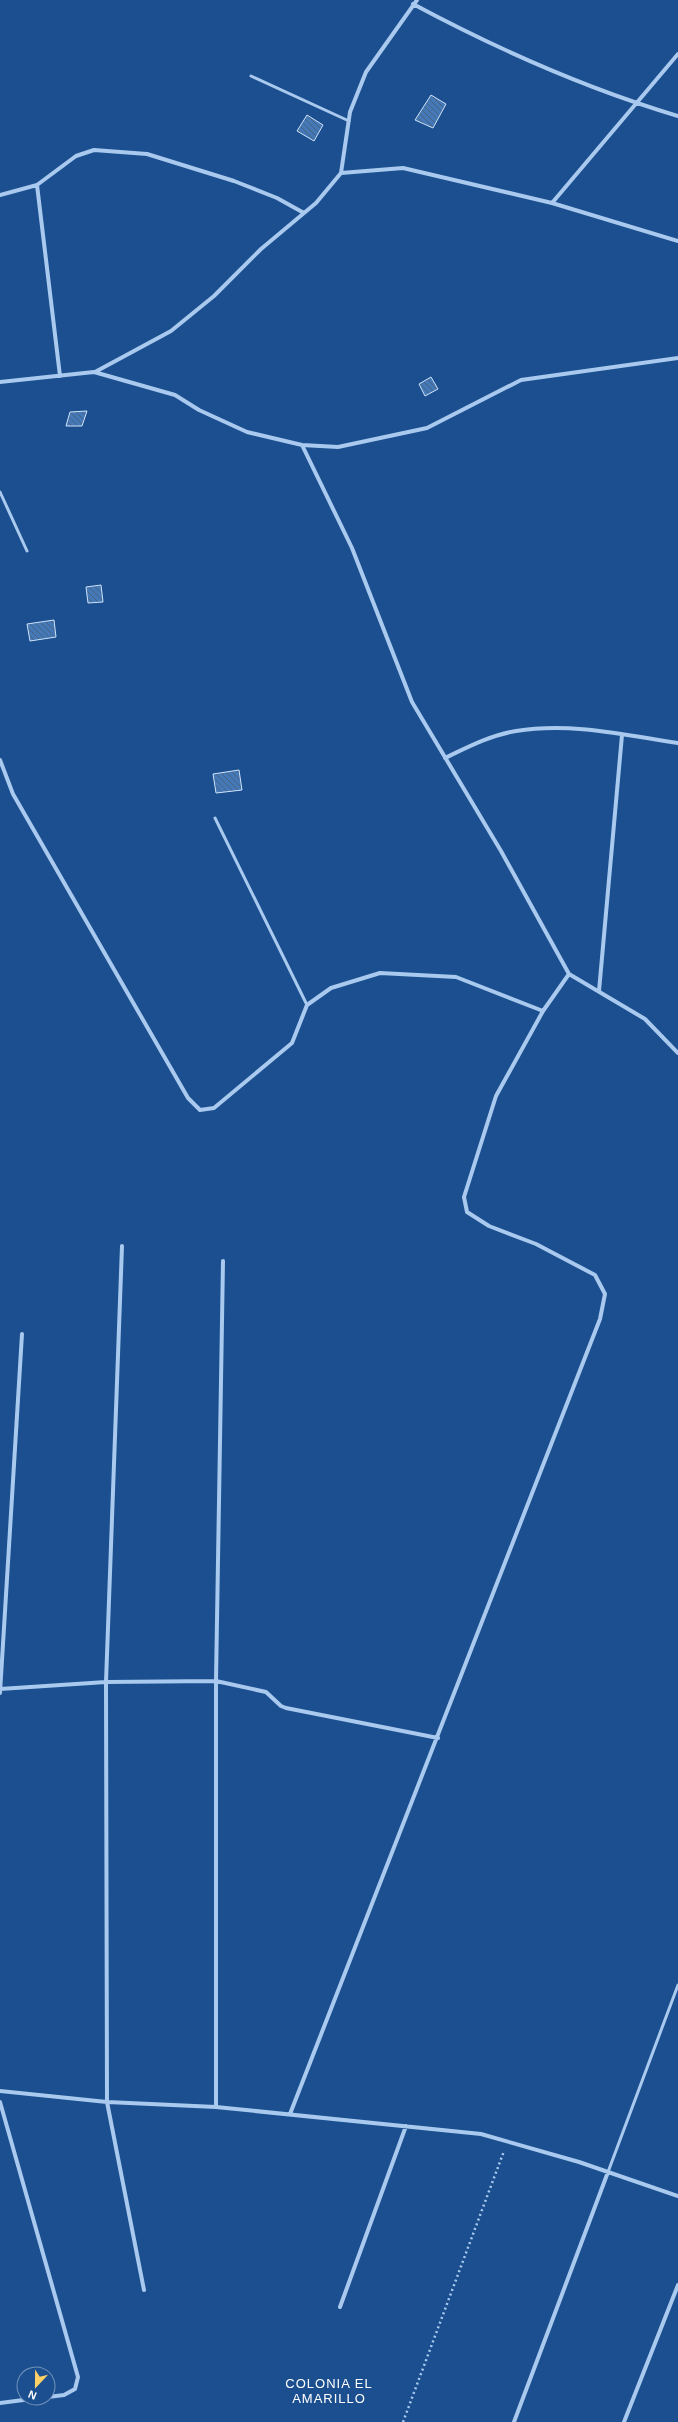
<svg xmlns="http://www.w3.org/2000/svg" width="678" height="2422" font-family="Arial,sans-serif">
<style>
.building{fill:url(#building-back-hatch);stroke:#cfe3fa}
.lines{fill:none;stroke-linecap:round;stroke-linejoin:round}
.path{stroke:#a9c9ee;stroke-width:2.5;stroke-dasharray:2 3;stroke-linecap:butt}
.service{stroke:#a9c9ee;stroke-width:3}
.minor{stroke:#a9c9ee;stroke-width:4}
.labels{text-anchor:middle;stroke-width:3;stroke-linejoin:round;paint-order:stroke}
.neighbourhood-label{font-size:13px;letter-spacing:1px;fill:#fff;stroke:#1b4f8f}
</style>
<defs>
<pattern id="building-back-hatch" width="6" height="6" patternUnits="userSpaceOnUse"><rect width="6" height="6" fill="#4478b7"/><path d="M-1 5l2 2M0 0l6 6M5-1l2 2" fill="none" stroke="#486282"/></pattern>
</defs>
<rect width="100%" height="100%" fill="#1b4f8f"/>
<!-- building -->
<path class="building" d="M431,95l15,9 -13,24 -18,-8z
M307,115l16,10 -9,16 -17,-10z
M431,377l7,12 -13,7 -6,-12z
M87,411l-5,15h-16l4,-14z
M101,585l2,17 -15,1 -2,-16z
M54,620l2,17 -26,4 -3,-17z
M239,770l3,20 -26,3 -3,-19z"/>
<g class="lines">
<!-- path -->
<path class="path" d="M403,2422l101,-271"/>
<!-- service -->
<path class="service" d="M251,76l98,45
M0,492l27,59
M215,818l92,187
M608,2172l70,-187"/>
<!-- minor -->
<path class="minor" d="M413,4c86,46 171,84 265,112
M341,173l62,-5 149,35 126,38
M37,185l23,191
M0,195l37,-10 39,-29 18,-6 53,4 87,27 43,17 27,15
M552,203l126,-149
M95,372l76,-41 43,-35 47,-47 55,-46 25,-30 9,-61 16,-40 51,-72
M0,382l94,-10 81,23 24,15 48,22 55,13 36,2 89,-19 94,-48 157,-22
M302,445l50,103 60,154 89,149 68,123
M445,758c23,-11 46,-23 71,-27 54,-9 109,4 162,12
M0,760l13,34 175,304 12,12 14,-2 78,-65 15,-38 24,-17 49,-15 76,4 87,34
M599,991l23,-256
M122,1246l-16,436 1,420 37,188
M0,1689l106,-7 110,-1 50,11 15,14 5,2 152,30
M0,1693l22,-359
M0,2091l107,11 109,5 265,27 98,28 99,34
M0,2102l78,275 -3,12 -11,6 -16,2
M216,2107v-426l7,-420
M290,2114l310,-795 5,-25 -10,-19 -59,-31 -47,-18 -22,-14 -3,-15 32,-101 47,-85 26,-37 76,45 33,34
M340,2307l66,-181
M0,2403l39,-5
M514,2422l94,-250
M624,2422l54,-137"/>
</g>
<g class="labels">
<!-- neighbourhood labels -->
<g class="neighbourhood-label">
<text x="329" y="2388">COLONIA EL<tspan x="329" dy="15">AMARILLO</tspan></text>
</g>
</g>
<!-- north arrow -->
<g transform="translate(36 2386) rotate(202)"><circle r="19" fill="#1b4f8f" stroke="#7695bc"/>
<path d="M0-3L7 15L0 10L-7 15Z" fill="#ffd166"/>
<text y="-6" font-size="11" font-weight="bold" text-anchor="middle" fill="#ffffff">N</text>
</g>
</svg>
